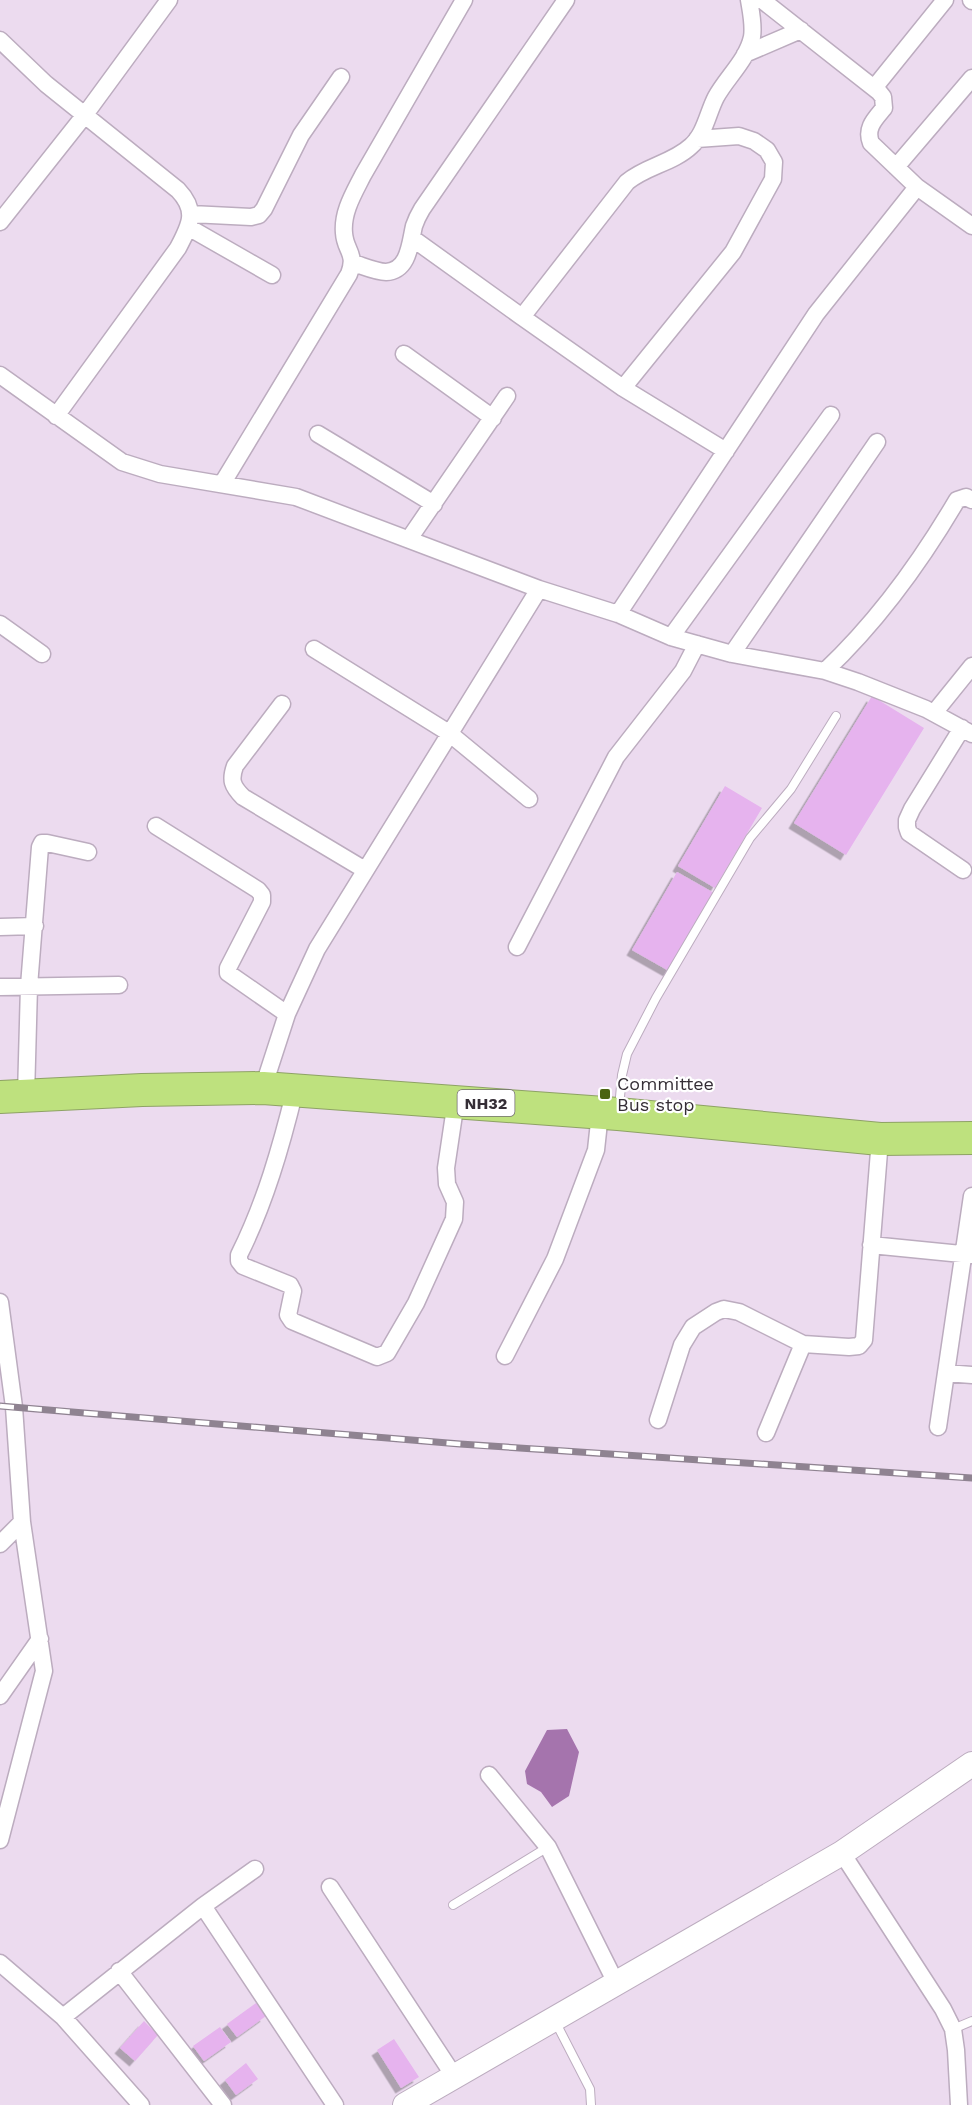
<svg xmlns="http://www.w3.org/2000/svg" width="972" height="2105" font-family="'Work Sans',sans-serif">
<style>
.water{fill:#a574ad}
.building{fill:#e6b3ee;filter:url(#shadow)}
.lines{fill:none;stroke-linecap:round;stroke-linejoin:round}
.lane-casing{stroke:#bcacbf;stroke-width:10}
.street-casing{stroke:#bcacbf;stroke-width:19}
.secondary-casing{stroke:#bcacbf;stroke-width:26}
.highway-casing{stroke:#8ea265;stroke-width:34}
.lane{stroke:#fff;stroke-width:8}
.street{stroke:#fff;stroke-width:16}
.secondary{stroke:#fff;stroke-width:24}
.highway{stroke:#bee17e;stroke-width:32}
.rail-casing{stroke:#8f8391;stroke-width:7}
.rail{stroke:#fff;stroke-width:4.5;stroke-dasharray:14;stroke-linecap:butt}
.poi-dot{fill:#4b6311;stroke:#fff;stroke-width:2}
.labels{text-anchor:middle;stroke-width:4.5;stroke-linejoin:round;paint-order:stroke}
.shield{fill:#fff;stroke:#726d72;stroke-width:1.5}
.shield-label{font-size:16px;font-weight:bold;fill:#352e36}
.poi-label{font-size:18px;fill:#352e36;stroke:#fff;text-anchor:start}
</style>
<defs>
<filter id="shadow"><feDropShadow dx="-5.5" dy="5.5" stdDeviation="0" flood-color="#0004"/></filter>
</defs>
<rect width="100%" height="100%" fill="#ecdbef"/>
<!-- water -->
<path class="water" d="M567,1729l12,23 -10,44 -17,11 -11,-15 -14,-8 -2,-13 22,-41z"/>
<!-- building -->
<path class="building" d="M872,696l52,32 -78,127 -52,-32z
M725,786l37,22 -47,80 -37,-22z
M677,872l37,21 -45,78 -37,-21z
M256,2003l10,13 -29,21 -10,-13z
M144,2021l14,14 -23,26 -15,-13z
M220,2027l11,15 -27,19 -11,-15z
M394,2039l25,38 -18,11 -24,-38z
M246,2063l12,16 -22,16 -11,-15z"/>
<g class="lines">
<!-- lane casing -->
<g class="lane-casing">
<path id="lane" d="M619,1108l3,-33 5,-21 29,-56 94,-160 41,-49 45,-73
M453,1905l95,-58
M555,2021l35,68 1,16
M953,2029l19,-8"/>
</g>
<!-- street casing -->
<g class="street-casing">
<path id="street" d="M762,0l117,92 4,5 1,11c-9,11 -19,20 -13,35l46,44
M971,0l1,1
M0,40l46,44 132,106c20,21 12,35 0,58l-122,168
M745,54l56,-24
M874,88l71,-88
M896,167l76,-89
M191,214l60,3 8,-2 5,-6 37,-74 40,-58
M0,222l84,-106 85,-116
M188,227l84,48
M412,238l110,79
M353,263c10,3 23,9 33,9 23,-1 24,-29 28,-46 2,-6 5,-12 8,-17l144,-209
M404,354l89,64
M0,375l122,87 38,12 136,23 243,92 79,25 53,23 61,17 93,17 33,11 68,27 46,25
M623,388l110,-136 40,-73 1,-17 -7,-12 -13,-9 -15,-5 -42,3
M318,434l116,70
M726,451l-103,-63 -101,-71 105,-135c19,-16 46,-19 64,-36 14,-12 17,-34 25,-49 11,-20 31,-37 36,-60 2,-12 -1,-25 -3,-37
M222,484l127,-210c8,-21 -4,-23 -5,-41 -2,-21 10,-40 19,-58l101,-175
M409,539l98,-143
M618,614l198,-300 101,-127 55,39
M0,624l42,30
M671,637l160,-222
M314,649l135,84 80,66
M732,654l145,-212
M825,671c53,-50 95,-108 132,-171l9,-3 6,3
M282,704l-47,62c-5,14 -3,20 8,31l122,73
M934,713l38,-47
M962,728l-50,81 -5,11v7l2,6 54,37
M156,826l102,64 4,5v7l-34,66v5l59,41
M0,927l35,-1
M517,947l99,-190 67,-86 14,-27
M0,987l119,-2
M263,1088l24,-74 30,-65 222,-360
M295,1090c-14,57 -30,113 -56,165v6l4,5 47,19 3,6 -5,24 4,6 85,36 10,-4 29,-50 38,-84 1,-17 -8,-18 -1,-16 10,-67
M26,1096l3,-110 11,-139 2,-4h5l41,9
M871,1245l101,10
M0,1302l14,105 8,115 22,149 -44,169
M505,1356l50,-97 41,-109 4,-37
M946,1373l26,2
M658,1420l24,-75 11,-18 23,-15 8,-3 15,3 64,32 46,3 10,-1 5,-6 16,-201
M938,1427l34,-231
M766,1433l37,-89
M0,1544l22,-22
M0,1696l40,-57
M489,1775l59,72 68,136
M842,1853l101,156 10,20 3,21 3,55
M330,1887l124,189
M203,1906l132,199
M0,1963l63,54 78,88
M119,1971l104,134
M63,2017l140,-111 52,-37"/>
</g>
<!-- secondary casing -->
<g class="secondary-casing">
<path id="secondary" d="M405,2105l437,-252 130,-89"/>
</g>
<!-- highway casing -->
<g class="highway-casing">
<path id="highway" d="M0,1097l142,-7 121,-2 355,26 262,25 92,-1"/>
</g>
<!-- lane -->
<use href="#lane" class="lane"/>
<!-- street -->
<use href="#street" class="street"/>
<!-- secondary -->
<use href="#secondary" class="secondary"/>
<!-- highway -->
<use href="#highway" class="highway"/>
<!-- rail casing -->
<g class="rail-casing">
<path id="rail" d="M0,1406l460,38 512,34"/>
</g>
<!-- rail -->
<use href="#rail" class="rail"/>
</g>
<!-- markers -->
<rect class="poi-dot" x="599" y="1088" width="12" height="12" rx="3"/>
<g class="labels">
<!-- shield labels -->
<rect class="shield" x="457.5" y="1090" width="57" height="26" rx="4.5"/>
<g class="shield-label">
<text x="486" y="1109">NH32</text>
</g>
<!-- poi labels -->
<g class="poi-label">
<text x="617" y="1090">Committee<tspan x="617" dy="21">Bus stop</tspan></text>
</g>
</g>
</svg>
